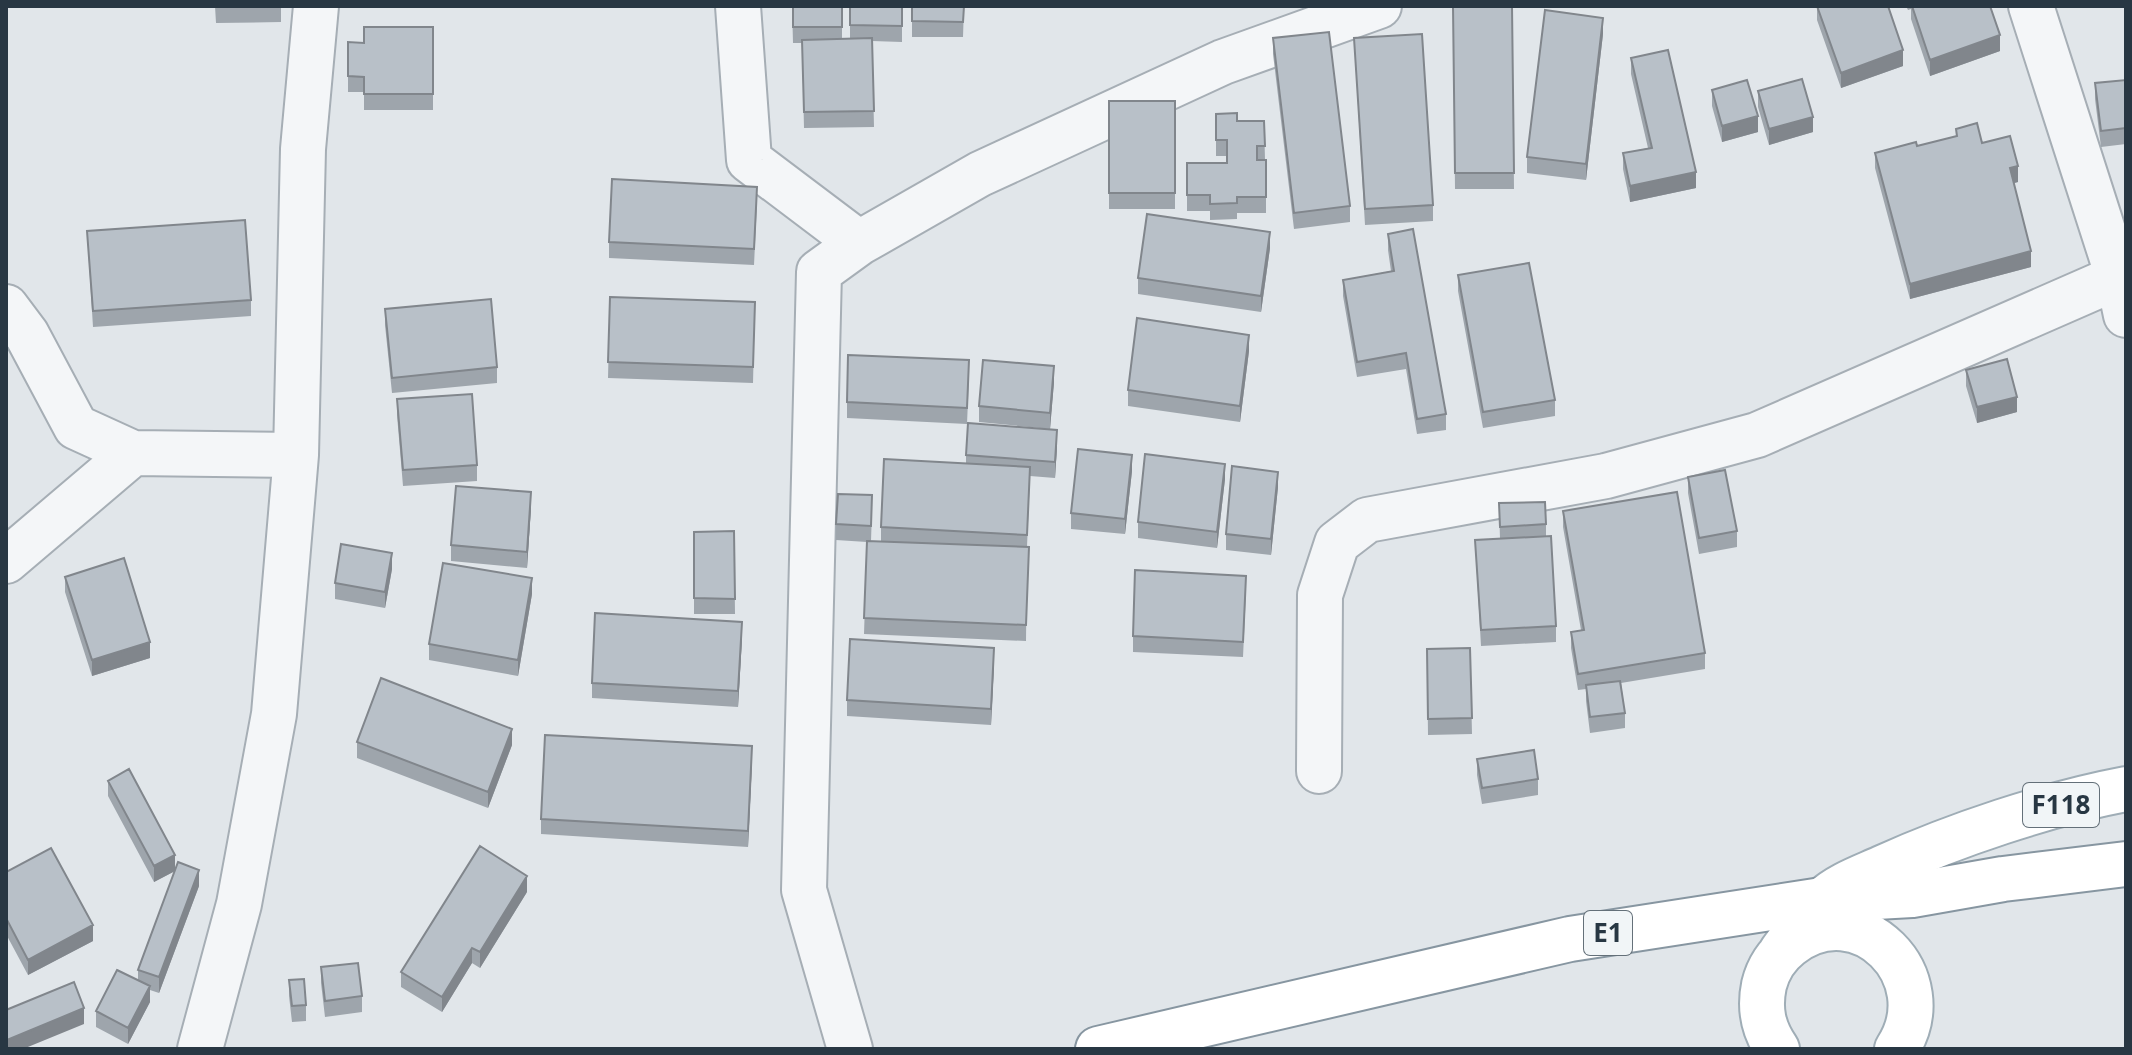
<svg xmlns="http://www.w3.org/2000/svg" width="2132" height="1055" font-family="'Noto Sans',sans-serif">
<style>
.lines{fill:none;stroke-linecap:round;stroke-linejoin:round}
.minor-casing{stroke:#a6aeb5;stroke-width:48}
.major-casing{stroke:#9fadb6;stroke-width:48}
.highway-casing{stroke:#8796a1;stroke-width:48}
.minor{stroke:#f4f6f8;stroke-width:44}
.major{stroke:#fff;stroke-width:44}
.highway{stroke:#fff;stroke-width:44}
.wall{fill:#9ea5ac}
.shaded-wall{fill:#81868c}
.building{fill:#b8c0c8;stroke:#81868c;stroke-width:2}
.labels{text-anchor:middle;stroke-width:8;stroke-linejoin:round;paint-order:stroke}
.shield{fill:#f1f5f7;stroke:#647079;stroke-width:2}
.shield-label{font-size:26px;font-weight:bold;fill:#283743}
</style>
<rect width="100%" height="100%" fill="#e1e6ea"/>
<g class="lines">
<!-- minor casing -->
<g class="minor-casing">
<path id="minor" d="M738,6l11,154 110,83
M2031,6l87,271 8,38
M6,307l21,28 49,92 57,26 163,2
M6,561l127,-108
M1319,771l1,-176 17,-52 30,-23 239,-44 151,-41 361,-158
M200,1049l39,-145 35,-190 22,-259 7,-306 13,-143
M850,1049l-46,-159 15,-618 40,-29 121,-69 243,-112 156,-56"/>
</g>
<!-- major casing -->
<g class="major-casing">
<path id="major" d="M1781,952c13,-17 26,-38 42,-52 16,-15 39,-23 59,-32 73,-33 165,-64 244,-79
M1777,1049c-14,-20 -18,-40 -13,-64 4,-16 13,-30 26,-40 69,-54 154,32 107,104"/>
</g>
<!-- highway casing -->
<g class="highway-casing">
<path id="highway" d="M1098,1049l472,-110 252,-39 90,-5 91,-16 123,-15"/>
</g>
<!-- minor -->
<use href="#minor" class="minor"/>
<!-- major -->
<use href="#major" class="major"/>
<!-- highway -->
<use href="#highway" class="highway"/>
</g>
<!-- wall -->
<path class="wall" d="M215,6h66v16l-65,1z
M792,6h50v33h8v-33h52v36l-30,-1 2,86 -70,1 -2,-85h-9z
M912,6h52l-1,31h-51z
M1453,6h59l2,183h-59z
M1817,6l86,60 -62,22 -24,-68z
M1906,6h84l10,45 -70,25 -19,-57v-10l-3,1z
M433,27v83h-69v-18h-16v-50h16z
M1603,34l-17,146 -59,-7v-16z
M1273,38l77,168v16l-56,7 -21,-175z
M1354,38l79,167v16l-68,4z
M1631,58l65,130 -66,14 -7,-33v-16l25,-5 -17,-74z
M2126,80v64l-25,3 -6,-48v-16z
M1712,90l46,42 -36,10 -10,-36z
M1758,91l55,41 -44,13 -11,-38z
M1109,101h66v108h-66z
M1216,114l21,7h27l1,39h1v53h-29v6l-27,1v-9h-23v-48h40v-7h-11z
M1956,129l26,14 36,39 -4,1 17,84 -121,32 -35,-131v-15l42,-7 39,-10z
M757,203l-3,62 -145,-7v-16z
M87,231l164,69v16l-158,11z
M1388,234l58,180v16l-29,4 -11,-65 -49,8 -14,-81v-16l48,-9 -3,-21z
M1270,248l-9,64 -123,-18v-16z
M1458,275l97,125v16l-72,12 -25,-137z
M610,297l145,5 -2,81 -145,-5z
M385,309l112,58v16l-105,10 -7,-68z
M1249,351l-9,71 -112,-16v-16z
M1966,370l51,42 -40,11 -11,-37z
M969,376l-2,48 -120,-6v-16z
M1054,382l-4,47 -71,-7v-16z
M397,399l80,66v16l-74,5 -6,-71z
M1057,446l-2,32 -25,-2 -3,71 -1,94 -162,-7 3,-92 -31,-2v-16l36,-13 -1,30h10v-14l85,-63v-9z
M1132,471l-7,63 -54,-5v-16z
M1688,477l49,54v16l-38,7 -11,-61z
M1225,479l-8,69 -79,-10v-16z
M1278,487l-7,68 -45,-5v-16z
M1499,503l47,21v12l10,90v16l-75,4 -6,-106 25,-1z
M531,508l-4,60 -76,-7v-16z
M1563,511l142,142v16l-84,14 4,30v15l-35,5 -4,-32v-12l-8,1 -7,-42v-16l10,-2 -18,-103z
M734,531l1,83h-41v-82z
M392,569l-7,39 -50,-9v-16z
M65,577l85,81 -58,18 -27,-84z
M1246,592l-3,65 -110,-5v-16z
M532,594l-14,82 -89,-16v-16z
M742,638l-4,69 -146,-9v-15z
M1470,648l2,86 -44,1 -1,-86z
M994,664l-3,61 -144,-9v-16z
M357,742l155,3 -24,63 -131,-50z
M1477,759l61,20v16l-56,9 -5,-29z
M752,762l-4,85 -207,-13v-15z
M108,781l67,88 24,17 -40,107 -9,-3v12l-22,42 -32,-17v-16l42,-31v-10l37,-99 -21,11 -46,-86z
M6,872l87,69 -65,34 -22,-41z
M527,892l-47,76 -8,-5 -30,49 -41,-25v-15z
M321,967l41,29v16l-37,5 -4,-34z
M289,980l17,25v16l-14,1 -3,-26z"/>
<!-- shaded-wall -->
<path class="shaded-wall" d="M1603,18v16l-17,146v-16z
M2000,35v16l-70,25v-16z
M1903,50v16l-62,22v-15z
M1758,116v16l-36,10v-16z
M1813,117v15l-44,13v-16z
M2018,166v16l-8,2v-16z
M1696,172v16l-66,14v-16z
M1270,232v16l-9,64v-16z
M2031,251v16l-121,32v-15z
M1249,335v16l-9,71v-16z
M1054,366v16l-4,47v-16z
M2017,397v15l-40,11v-16z
M1057,430v16l-2,32v-16z
M1132,455v16l-7,63v-15z
M1225,464v15l-8,69v-16z
M1278,472v15l-7,68v-16z
M531,492v16l-4,60v-16z
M392,553v16l-7,39v-16z
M532,578v16l-14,82v-16z
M742,622v16l-4,69v-16z
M150,642v16l-58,18v-16z
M994,648v16l-3,61v-16z
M512,729v16l-24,63v-16z
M752,746v16l-4,85v-16z
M175,855v16l-21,11v-16z
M199,870v16l-40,107v-16z
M527,876v16l-47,76v-16z
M93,925v16l-65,34v-15z
M472,948v15l-30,49v-15z
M150,986v16l-22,42v-16z
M84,1008v16l-61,25h-16v-9z"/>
<!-- building -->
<path class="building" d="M793,6h49v21h-49z
M850,6h52v20l-52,-1z
M912,6h52l-1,16 -51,-1z
M1453,6h59l2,167h-59z
M1817,6h71l15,44 -62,23z
M1912,6h78l10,29 -70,25z
M1545,10l58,8 -17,146 -59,-7z
M364,27h69v67h-69v-17l-16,-1v-34l16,1z
M1329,32l21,174 -56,7 -21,-175z
M1422,34l11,171 -68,4 -11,-171z
M872,38l2,73 -70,1 -2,-72z
M1668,50l28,122 -66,14 -7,-33 29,-5 -21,-90z
M1802,79l11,38 -44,12 -11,-38z
M1747,80l11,36 -36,10 -10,-36z
M2126,80v48l-25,3 -6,-48z
M1109,101h66v92h-66z
M1237,113v8h27l1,25h-8v14h9v37h-29v6l-27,1v-9h-23v-32h40v-23h-11v-26z
M1977,123l5,20 28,-7 8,30 -8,2 21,83 -121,33 -35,-131 41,-11 1,4 40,-10 -1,-7z
M612,179l145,8 -3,62 -145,-7z
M1147,214l123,18 -9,64 -123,-18z
M245,220l6,80 -158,11 -6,-80z
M1413,229l33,185 -29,5 -11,-66 -49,9 -14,-82 51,-9 -6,-37z
M1529,263l26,137 -72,12 -25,-137z
M610,297l145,5 -2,65 -145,-5z
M491,299l6,68 -105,11 -7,-69z
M1137,318l112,17 -9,71 -112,-16z
M848,355l121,5 -2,48 -120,-6z
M2007,359l10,38 -40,10 -11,-37z
M983,360l71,6 -4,47 -71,-7z
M472,394l5,71 -74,5 -6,-71z
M968,423l89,7 -2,32 -89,-7z
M1078,449l54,6 -7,64 -54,-6z
M1145,454l80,10 -8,68 -79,-10z
M884,459l146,8 -3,68 -146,-8z
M1232,466l46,6 -7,67 -45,-5z
M1725,470l12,61 -38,7 -11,-61z
M456,486l75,6 -4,60 -76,-7z
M1677,492l28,161 -127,21 -7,-42 13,-2 -21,-119z
M838,494l34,1 -1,31 -35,-2z
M1545,502l1,22 -46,3 -1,-24z
M734,531l1,68 -41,-1v-66z
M1551,536l5,90 -75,4 -6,-90z
M867,541l162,6 -3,78 -162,-7z
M341,544l51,9 -7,39 -50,-9z
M124,558l26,84 -58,18 -27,-83z
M443,563l89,15 -14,82 -89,-16z
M1135,570l111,6 -3,66 -110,-6z
M595,613l147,9 -4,69 -146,-8z
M850,639l144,9 -3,61 -144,-9z
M1470,648l2,70 -44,1 -1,-70z
M381,678l131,51 -24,63 -131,-50z
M1620,681l5,32 -35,4 -4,-32z
M545,735l207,11 -4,85 -207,-12z
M1534,750l4,29 -56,9 -5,-29z
M129,769l46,86 -21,11 -46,-85z
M480,846l47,30 -47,76 -8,-4 -30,49 -41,-25z
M51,848l42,77 -65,35 -22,-42v-46z
M178,862l21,8 -40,107 -21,-7z
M358,963l4,33 -37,5 -4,-34z
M117,970l33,16 -22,42 -32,-17z
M304,979l2,26 -14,1 -3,-26z
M74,982l10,26 -77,32 -1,-30z"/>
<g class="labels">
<!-- shield labels -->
<g class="shield">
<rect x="2023" y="783" width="76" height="44" rx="6"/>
<rect x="1584" y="911" width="48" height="44" rx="6"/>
</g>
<g class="shield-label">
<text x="2061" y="814">F118</text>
<text x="1608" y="942">E1</text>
</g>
</g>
<!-- border -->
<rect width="2132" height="1055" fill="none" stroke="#283743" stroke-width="16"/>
</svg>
